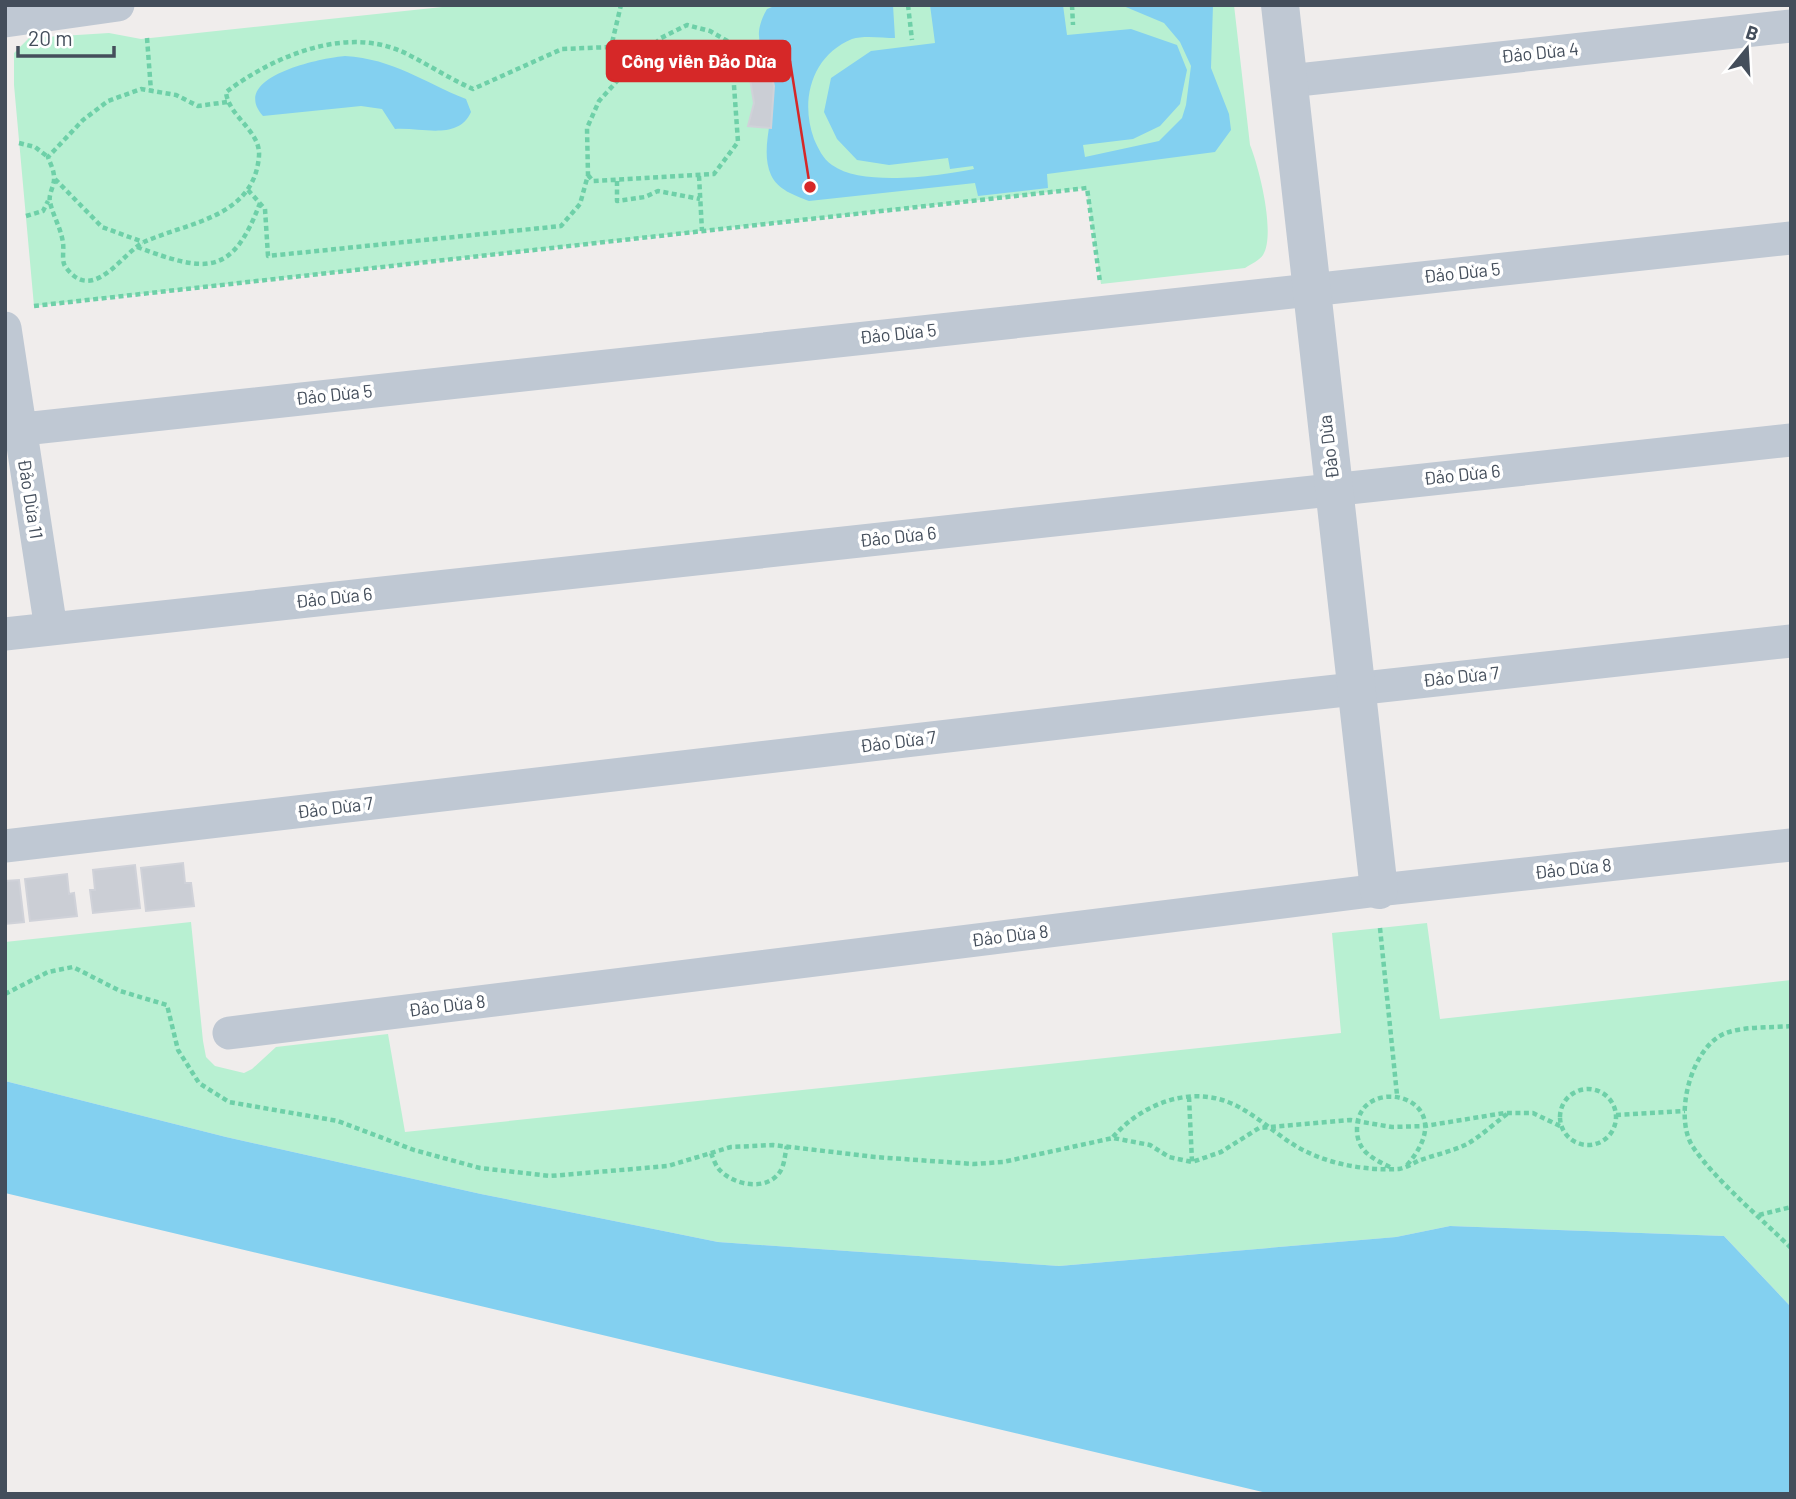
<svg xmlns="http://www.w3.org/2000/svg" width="1796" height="1499" font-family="Barlow,sans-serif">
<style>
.green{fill:#b8f0d2}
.water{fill:#83d0f0}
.building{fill:#cbced5;stroke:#d0d2d9;stroke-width:2}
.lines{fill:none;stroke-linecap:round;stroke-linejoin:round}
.path{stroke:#6ed0a8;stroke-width:4.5;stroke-dasharray:5 3.5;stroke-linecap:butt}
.minor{stroke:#bfc8d3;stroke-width:33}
.tertiary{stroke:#bfc8d3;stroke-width:38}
.labels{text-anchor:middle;stroke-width:7;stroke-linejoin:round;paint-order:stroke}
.street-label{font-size:18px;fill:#444e5b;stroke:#fff}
.leader{fill:none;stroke:#d62828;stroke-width:2.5}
.callout-dot{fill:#d62828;stroke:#fff;stroke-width:2.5}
.callout{fill:#d62828;stroke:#d62828;stroke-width:2.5}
.callout-label{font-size:19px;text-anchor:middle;font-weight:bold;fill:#fff}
</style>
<rect width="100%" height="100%" fill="#f0edec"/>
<!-- green -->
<path class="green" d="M461,5h773l16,140c9,22 26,89 13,110 -3,5 -12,9 -18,13l-144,16 -15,-96 -1052,118 -20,-221v-32l15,-15 80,-5 32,6z
M191,922l12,119 3,16 9,9 29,7 8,-4 24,-22 112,-13 17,98 936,-99 -9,-100 95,-10 13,96 351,-39v327l-67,-71 -274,-10 -54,11 -337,29 -341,-24 -237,-48 -255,-57 -221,-56v-139z"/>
<!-- water -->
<path class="water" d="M777,5h116l2,33c-12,0 -31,-3 -43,1 -41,17 -52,62 -38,100 4,9 9,20 18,26 30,22 107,11 142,4l-1,-3 -23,3 -2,-11 -59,7 -32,-5 -20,-21 -13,-27 7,-34 40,-27 64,-8 -5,-38h133l4,30 64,-6 46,16 10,25 -7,34 -20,22 -27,13 -50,6 2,12 74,-16 23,-23 4,-13 5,-39 -11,-24 -16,-19 -43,-18h92l-2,63 18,46 2,16 -16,22 -168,22 1,14 -70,8 -3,-13 -166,18c-15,-6 -31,-11 -38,-26 -12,-27 5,-62 2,-91 -3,-32 -26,-40 -6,-75z
M345,56c49,3 78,26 121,43l5,13c-13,29 -50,15 -76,17l-13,-20 -21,-3 -98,10c-35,-39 58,-58 82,-60z
M5,1081l221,56 255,57 237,48 341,24 337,-29 54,-11 274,10 67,71v187h-520l-1266,-301z"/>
<!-- building -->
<path class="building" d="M769,65l5,21 -3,42 -23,-2 6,-23 -6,-36z
M183,863l2,20h6l3,23 -48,5 -5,-43z
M135,865l5,43 -47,5 -3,-23h5l-2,-20z
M67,874l2,20 5,-1 3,23 -47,5 -5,-42z
M19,880l5,42 -19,2v-43z"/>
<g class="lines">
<!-- path -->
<path class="path" d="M908,5l4,35
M1072,5l1,20
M147,38l4,53
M227,102l-29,4 -22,-11 -35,-6 -33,12 -25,19 -35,37c2,6 6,13 6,20 1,8 -6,17 -4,25 3,14 11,26 13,41 1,6 -1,14 1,21 1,3 7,10 10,12 25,19 50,-24 70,-34 44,-20 110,-24 115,-86 2,-25 -31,-40 -33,-64 48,-36 122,-68 181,-38 22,11 43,25 66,35l89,-40 49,-2
M19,143l16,4 13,10
M588,175l5,6 121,-7 24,-32 -7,-99 -21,-12 -23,-6 -26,13 -34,32
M699,176l3,55
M55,179l47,48 41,15
M617,181v20l28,-4 13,-6 42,8
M248,190l17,19 3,47 293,-30 19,-22 8,-29 -1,-47 12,-27 28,-31 -16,-23 10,-42
M26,216l17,-5 5,-10
M137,247c68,25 95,31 123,-44
M34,306l1053,-118 13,94
M1380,928l17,167
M5,994l43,-22 25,-5 47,24 47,14 11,45 21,33 30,19 109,19 76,29 66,18 70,8 118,-10 63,-19 42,-2 102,12 99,7 29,-2 110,-24 37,7 19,12 23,5 29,-10 38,-24 91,-8 42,7 33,-1 79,-13h29l29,14
M1791,1026c-20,2 -46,0 -65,7 -35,13 -53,84 -33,114 23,34 68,71 98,101
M1560 1117a28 28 0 1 1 56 0a28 28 0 1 1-56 0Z
M1189,1097l3,65
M1616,1115l69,-4
M1113,1137c28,-32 74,-51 115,-35 23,9 43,28 63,41 30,20 72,28 108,26 6,-1 13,-5 19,-8 16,-6 36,-10 51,-18 13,-8 26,-20 38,-29
M711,1153c2,5 4,11 7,15 14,18 53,25 64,0 3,-7 3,-15 5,-22
M1390,1167c-17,-8 -33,-16 -33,-37 -1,-59 111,-35 50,35
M1759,1215l32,-8"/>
<!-- minor -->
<path class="minor" d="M5,21l113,-16
M1289,81l502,-55
M5,328l46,301
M5,431l1786,-193
M5,634l1786,-194
M5,846l1286,-150 500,-55
M229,1033l1150,-143 412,-45"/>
<!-- tertiary -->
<path class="tertiary" d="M1280,5l99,885"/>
</g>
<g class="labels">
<!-- street labels -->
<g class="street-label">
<text transform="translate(1540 53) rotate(-6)" y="6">Đảo Dừa 4</text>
<text transform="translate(1462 273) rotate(-6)" y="6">Đảo Dừa 5</text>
<text transform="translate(898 334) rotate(-6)" y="6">Đảo Dừa 5</text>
<text transform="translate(334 395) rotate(-6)" y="6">Đảo Dừa 5</text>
<text transform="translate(1329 447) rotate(-97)" y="6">Đảo Dừa</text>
<text transform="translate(1462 475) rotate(-6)" y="6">Đảo Dừa 6</text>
<text transform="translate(30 499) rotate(81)" y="6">Đảo Dừa 11</text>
<text transform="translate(898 537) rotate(-6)" y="6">Đảo Dừa 6</text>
<text transform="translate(334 598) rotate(-6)" y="6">Đảo Dừa 6</text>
<text transform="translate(1461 677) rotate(-6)" y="6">Đảo Dừa 7</text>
<text transform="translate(898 742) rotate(-7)" y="6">Đảo Dừa 7</text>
<text transform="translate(335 808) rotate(-7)" y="6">Đảo Dừa 7</text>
<text transform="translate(1573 869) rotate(-6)" y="6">Đảo Dừa 8</text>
<text transform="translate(1010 936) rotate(-7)" y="6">Đảo Dừa 8</text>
<text transform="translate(447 1006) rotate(-7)" y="6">Đảo Dừa 8</text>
</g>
</g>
<!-- callouts -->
<path class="leader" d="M810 187L790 61"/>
<circle class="callout-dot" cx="810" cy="187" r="7"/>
<rect class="callout" x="607" y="41" width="183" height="40" rx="7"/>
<g class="callout-label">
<text x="699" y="68">Công viên Đảo Dừa</text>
</g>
<!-- border -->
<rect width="1796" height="1499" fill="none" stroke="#444e5b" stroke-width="14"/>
<!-- north arrow -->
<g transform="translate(1747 49) rotate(18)" stroke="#ffffff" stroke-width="5" paint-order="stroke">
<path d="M0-5L12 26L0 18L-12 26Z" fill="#444e5b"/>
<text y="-10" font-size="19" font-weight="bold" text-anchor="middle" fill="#444e5b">B</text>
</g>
<!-- scale -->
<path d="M18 46v10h96v-10" fill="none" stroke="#444e5b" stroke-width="3.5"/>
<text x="28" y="46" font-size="21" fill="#444e5b" stroke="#ffffff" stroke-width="5" paint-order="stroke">20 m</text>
</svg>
